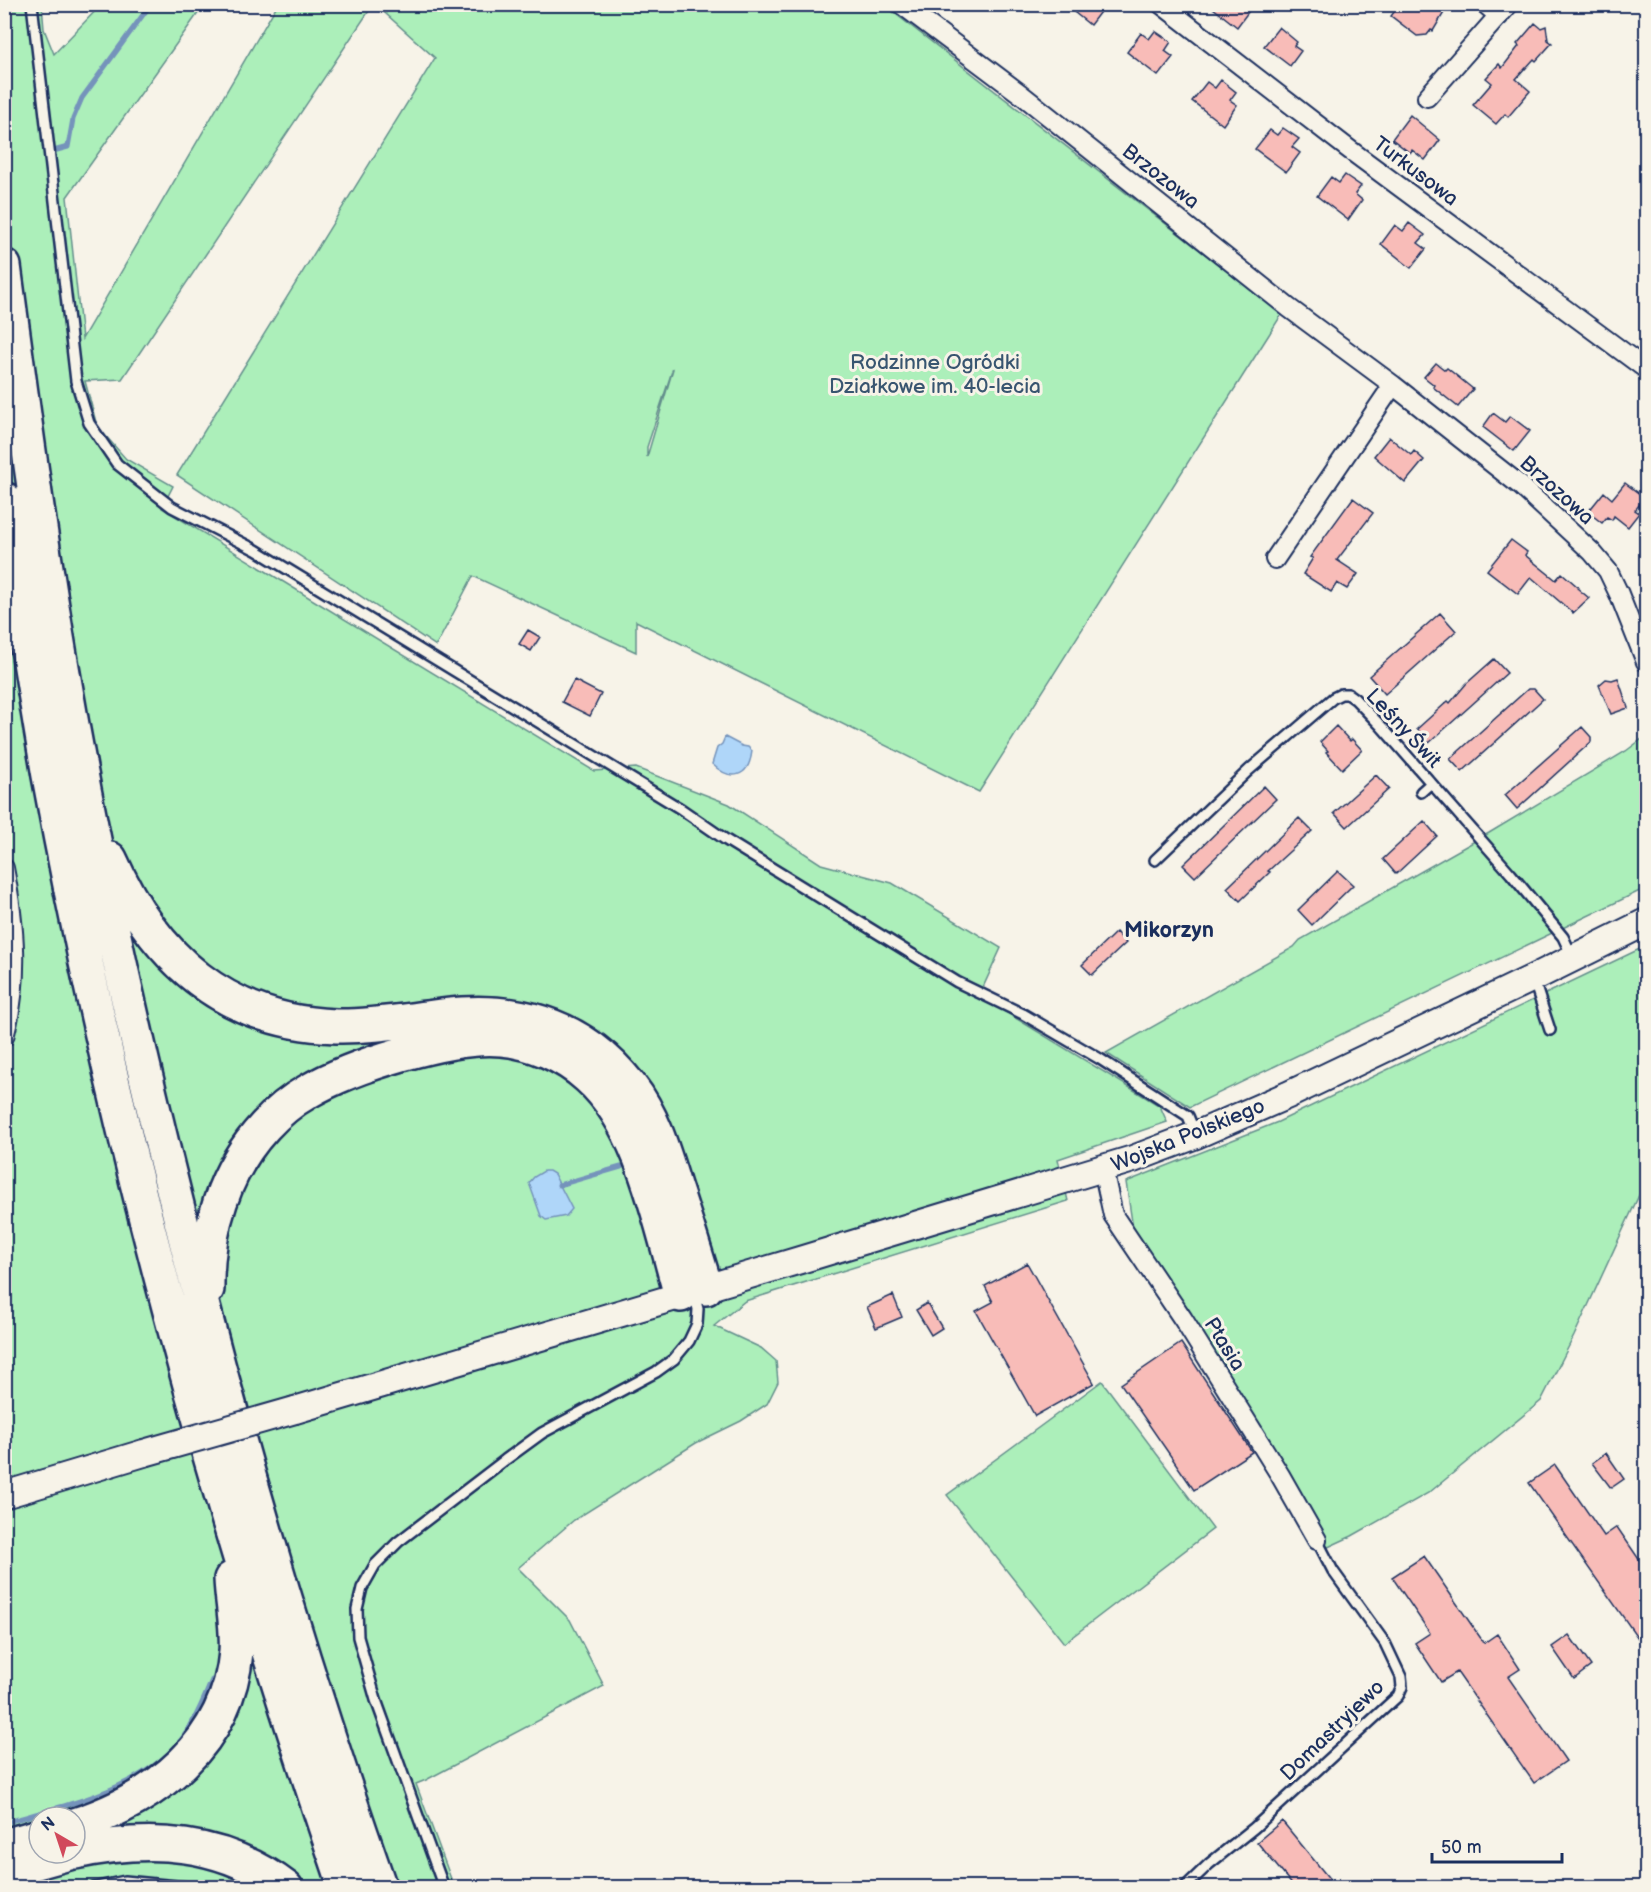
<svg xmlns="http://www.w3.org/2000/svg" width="1651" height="1892" font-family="'Balsamiq Sans',sans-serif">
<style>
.green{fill:#acefba;stroke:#648f8c;stroke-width:1.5;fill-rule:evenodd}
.water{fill:#afd6f9;stroke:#7493bb;stroke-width:1.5}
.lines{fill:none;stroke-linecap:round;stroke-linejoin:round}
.stream{stroke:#7493bb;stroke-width:5}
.building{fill:#f8bcb8;stroke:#1b2f5e;stroke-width:1.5}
.lane-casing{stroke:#1b2f5e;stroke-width:14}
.street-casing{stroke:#1b2f5e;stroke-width:22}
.secondary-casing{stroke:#1b2f5e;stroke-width:30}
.highway-casing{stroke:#1b2f5e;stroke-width:38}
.lane{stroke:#f7f3e8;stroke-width:9}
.street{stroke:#f7f3e8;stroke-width:18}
.secondary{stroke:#f7f3e8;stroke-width:26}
.highway{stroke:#f7f3e8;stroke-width:33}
.secondary-bridge-casing{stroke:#1b2f5e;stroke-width:30;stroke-linecap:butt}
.secondary-bridge{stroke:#f7f3e8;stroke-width:26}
.labels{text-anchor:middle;stroke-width:6;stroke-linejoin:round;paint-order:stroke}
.street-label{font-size:21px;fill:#1b2f5e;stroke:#f7f3e8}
.park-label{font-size:21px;fill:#385570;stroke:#f7f3e8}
.neighbourhood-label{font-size:22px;font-weight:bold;fill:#1b2f5e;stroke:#f7f3e8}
</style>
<rect width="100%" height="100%" fill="#f7f3e8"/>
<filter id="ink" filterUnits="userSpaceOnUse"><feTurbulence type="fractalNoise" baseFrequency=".0167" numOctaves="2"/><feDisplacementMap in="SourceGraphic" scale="12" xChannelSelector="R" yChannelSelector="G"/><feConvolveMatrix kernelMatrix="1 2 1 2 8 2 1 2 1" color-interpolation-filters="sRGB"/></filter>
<g filter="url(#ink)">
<!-- green -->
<path class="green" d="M481,4l403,1 398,309 -303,478 -343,-171v31l-163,-76 -37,70 -259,-171 258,-417 -59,-53h90l9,7zM673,368v1l-26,88v-10z
M5,5h37l2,24 10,25 47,-49h103l-137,192 15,142 195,-334h96l-251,374 -37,2 12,45 29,33 47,27 -11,22 432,263 42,-3 93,36 92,60 71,19 109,65 -22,48 181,110 7,16 -109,37 10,42 -323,100 -31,25 47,22 15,13 2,21 -11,22 -26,17 -45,22 -122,77 -56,48 52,52 34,66 -178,94 -10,4 38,103 -449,1zM39,1817h36v36h-36z
M1646,736v152l-456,219 -84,-54 188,-106 6,-7 189,-107 137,-82z
M1646,946v234l-72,156 -33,65 -111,91 -78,44 -26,12 -192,-313 -8,-53 152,-60z
M1102,1381l111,148 -149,114 -117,-148z"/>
<!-- water -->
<path class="water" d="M725,737l17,9 6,1 4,4c-3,27 -21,31 -40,13l5,-16 5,-4z
M544,1171h5l5,3 18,35 -6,7 -20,4 -5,-4 -12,-33 5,-6z"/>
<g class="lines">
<!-- stream -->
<path class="stream" d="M57,150l11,-3 5,-28 9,-21 69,-94
M559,1185l62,-18
M4,1823c62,-18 148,-35 184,-93 10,-16 17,-34 24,-50"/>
</g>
<!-- building -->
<path class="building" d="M1064,4h42l-16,21z
M1208,4h46l-17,23z
M1400,4h37l8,7 -12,20 -2,-1 -4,5 -10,1 -26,-20z
M1535,23l6,5 5,-2 2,14 4,3 -16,18 -2,-2 -18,20 14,12 -22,26 -3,-3 -9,10 -23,-19 19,-22 -6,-5 13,-14 3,4 17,-22 -2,-2z
M1279,27l18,15 -3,4 7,5 -11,15 -26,-20z
M1155,31l16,11 -6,9 8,6 -15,19 -31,-24 14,-19 8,6z
M1221,80l15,12 -6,8 7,5 -14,20 -31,-24 15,-19 8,6z
M1410,115l30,25 -15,20 -13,-10 -2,3 -18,-14z
M1283,128l16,11 -7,8 8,6 -14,19 -31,-23 15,-19 7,5z
M1345,175l16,11 -6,8 7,6 -14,20 -31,-24 14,-19 8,6z
M1409,223l16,12 -7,8 8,6 -15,19 -30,-24 14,-19 8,6z
M1436,363l9,7 2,-2 26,21 -15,18 -25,-20 1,-2 -10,-8z
M1493,413l12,9 5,-6 20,15 -16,20 -31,-24z
M1389,437l22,18 3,-4 10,9 -19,23 -31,-27z
M1625,483l20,15 -10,12 4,3 -11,14 -14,-11 -2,4 -5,-3 -5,6 -14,-11 16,-20 8,7z
M1353,498l20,15 -36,47 21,14 -11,15 -10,-6 -6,9 -28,-18 10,-16 -3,-1z
M1511,540l16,12 -2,3 31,25 6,-7 16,14 -1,1 12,10 -16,15 -42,-36 -13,17 -31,-24z
M1440,613l16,18 -71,63 -16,-18z
M528,630l12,7 -9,14 -12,-7z
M1494,659l13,14 -78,70 -12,-14 31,-28 2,2 16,-19z
M1618,678l10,30 -17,6 -12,-29 7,-6 6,1z
M574,680l27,14 -11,22 -28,-14z
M1528,689h6l9,10 -81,73 -12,-13z
M1336,726l14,15 2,-2 10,11 -20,19 -16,-17 2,-1 -8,-9z
M1582,727l9,10v5l-74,67 -12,-14z
M1376,775l13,14 -42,38 -13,-14z
M1264,786l12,13 -81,78 -12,-12z
M1299,818l13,13 -44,40 2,1 -30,29 -13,-13z
M1424,821l13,15 -41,38 -13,-15z
M1338,871l15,14 -41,40 -14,-15z
M1116,932l10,11 -34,32 -10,-10z
M1027,1263l67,120 -59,33 -59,-105 17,-9 -8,-16z
M893,1295l9,22 -26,11 -9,-21z
M927,1303l15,25 -11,7 -15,-25z
M1181,1343l71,109 -58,38 -73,-106z
M1606,1453l18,26 -13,9 -19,-25z
M1555,1465l49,71 13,-9 30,44v80l-118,-168z
M1424,1556l60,87 13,-9 23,35 -12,8 58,84 -32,22 -77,-111 -16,10 -26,-39 15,-10 -38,-56z
M1569,1635l22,31 -17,13 -22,-32z
M1282,1821l54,66h-42l-37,-45z"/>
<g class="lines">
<!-- lane casing -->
<g class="lane-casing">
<path id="lane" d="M32,4l44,377 13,42 28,41 55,43 84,43 425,259 45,31 231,142 66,32 77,45 88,57 7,17
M1421,792l10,-9
M1155,860l94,-90 84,-72 8,-4h7l7,5 26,27 130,148 52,63 9,19
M1534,981l16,49
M93,1888l32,-7 72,7
M444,1888l-68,-188 -18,-63 -1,-28 5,-21 13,-23 23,-23 107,-82 37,-27 114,-61 18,-13 15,-18 8,-17 1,-15 -4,-15
M1184,1888l25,-24 45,-36 144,-132 4,-9 -1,-10 -16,-34 -52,-72 -16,-31"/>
</g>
<!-- street casing -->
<g class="street-casing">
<path id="street" d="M901,4l121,91 267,213 104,77 128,101 71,66 16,19 11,23 27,68
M1161,4l189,146 296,219
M1485,4l14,12
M1427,97l82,-93
M1275,559l118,-174
M4,868c11,57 16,112 0,169
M1103,1169l10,46 70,104 97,156 37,65"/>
</g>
<!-- secondary casing -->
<g class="secondary-casing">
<path id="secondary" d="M295,1410l505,-150 333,-101 63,-24 92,-40 245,-117 113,-56
M4,1495l140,-42"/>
</g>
<!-- highway casing -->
<g class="highway-casing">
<path id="highway" d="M4,266c18,136 36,272 59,407 30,178 70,356 114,532 57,231 124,459 203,683
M4,499c15,92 29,185 45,277 69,378 173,749 297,1112
M110,859c44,99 115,163 226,167 43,1 85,-9 127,-12 68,-4 124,17 167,72 23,29 34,67 45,103 11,33 21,66 31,99
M207,1289c-1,-59 17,-119 58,-163 12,-13 26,-25 42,-34 44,-26 145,-58 195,-53 31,3 63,17 86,38 55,48 73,150 93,218
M75,1825c81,-26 153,-82 161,-173 2,-25 -4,-49 -5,-73
M4,1846l35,-10
M75,1852c75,-16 148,-12 211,36
M4,1871l65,-18"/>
</g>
<!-- lane -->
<use href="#lane" class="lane"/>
<!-- street -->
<use href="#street" class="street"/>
<!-- secondary -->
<use href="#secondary" class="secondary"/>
<!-- highway -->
<use href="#highway" class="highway"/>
<!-- secondary-bridge casing -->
<g class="secondary-bridge-casing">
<path id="secondary-bridge" d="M144,1453l151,-43"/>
</g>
<!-- secondary-bridge -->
<use href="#secondary-bridge" class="secondary-bridge"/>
</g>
</g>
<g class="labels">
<!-- street labels -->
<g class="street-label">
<text transform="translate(1416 171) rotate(37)" y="7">Turkusowa</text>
<text transform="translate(1161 176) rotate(38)" y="7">Brzozowa</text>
<text transform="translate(1557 490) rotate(42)" y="7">Brzozowa</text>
<text transform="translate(1404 728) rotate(47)" y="7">Leśny Świt</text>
<text transform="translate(1188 1135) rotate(-22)" y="7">Wojska Polskiego</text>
<text transform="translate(1225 1344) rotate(58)" y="7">Ptasia</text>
<text transform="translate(1332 1730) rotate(-44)" y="7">Domastryjewo</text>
</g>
<!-- park labels -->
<g class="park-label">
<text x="935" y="369">Rodzinne Ogródki<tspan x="935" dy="24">Działkowe im. 40-lecia</tspan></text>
</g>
<!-- neighbourhood labels -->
<g class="neighbourhood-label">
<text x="1169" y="937">Mikorzyn</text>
</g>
</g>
<!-- margin -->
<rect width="1651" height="1892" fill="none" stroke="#f7f3e8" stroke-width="24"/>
<rect x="12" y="12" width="1627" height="1868" fill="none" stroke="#1b2f5e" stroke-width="2" filter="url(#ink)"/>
<!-- north arrow -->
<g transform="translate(57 1835) rotate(321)"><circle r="28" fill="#f7f3e8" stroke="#9fa5b1" stroke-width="1.5"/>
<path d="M0-4.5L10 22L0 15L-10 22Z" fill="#d1495b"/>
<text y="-9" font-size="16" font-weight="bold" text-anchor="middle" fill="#1b2f5e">N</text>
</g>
<!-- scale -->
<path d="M1432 1853v9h130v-9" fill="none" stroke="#1b2f5e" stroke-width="3"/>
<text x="1441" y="1853" font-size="18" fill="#1b2f5e" stroke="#f7f3e8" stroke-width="4.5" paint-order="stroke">50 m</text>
</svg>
